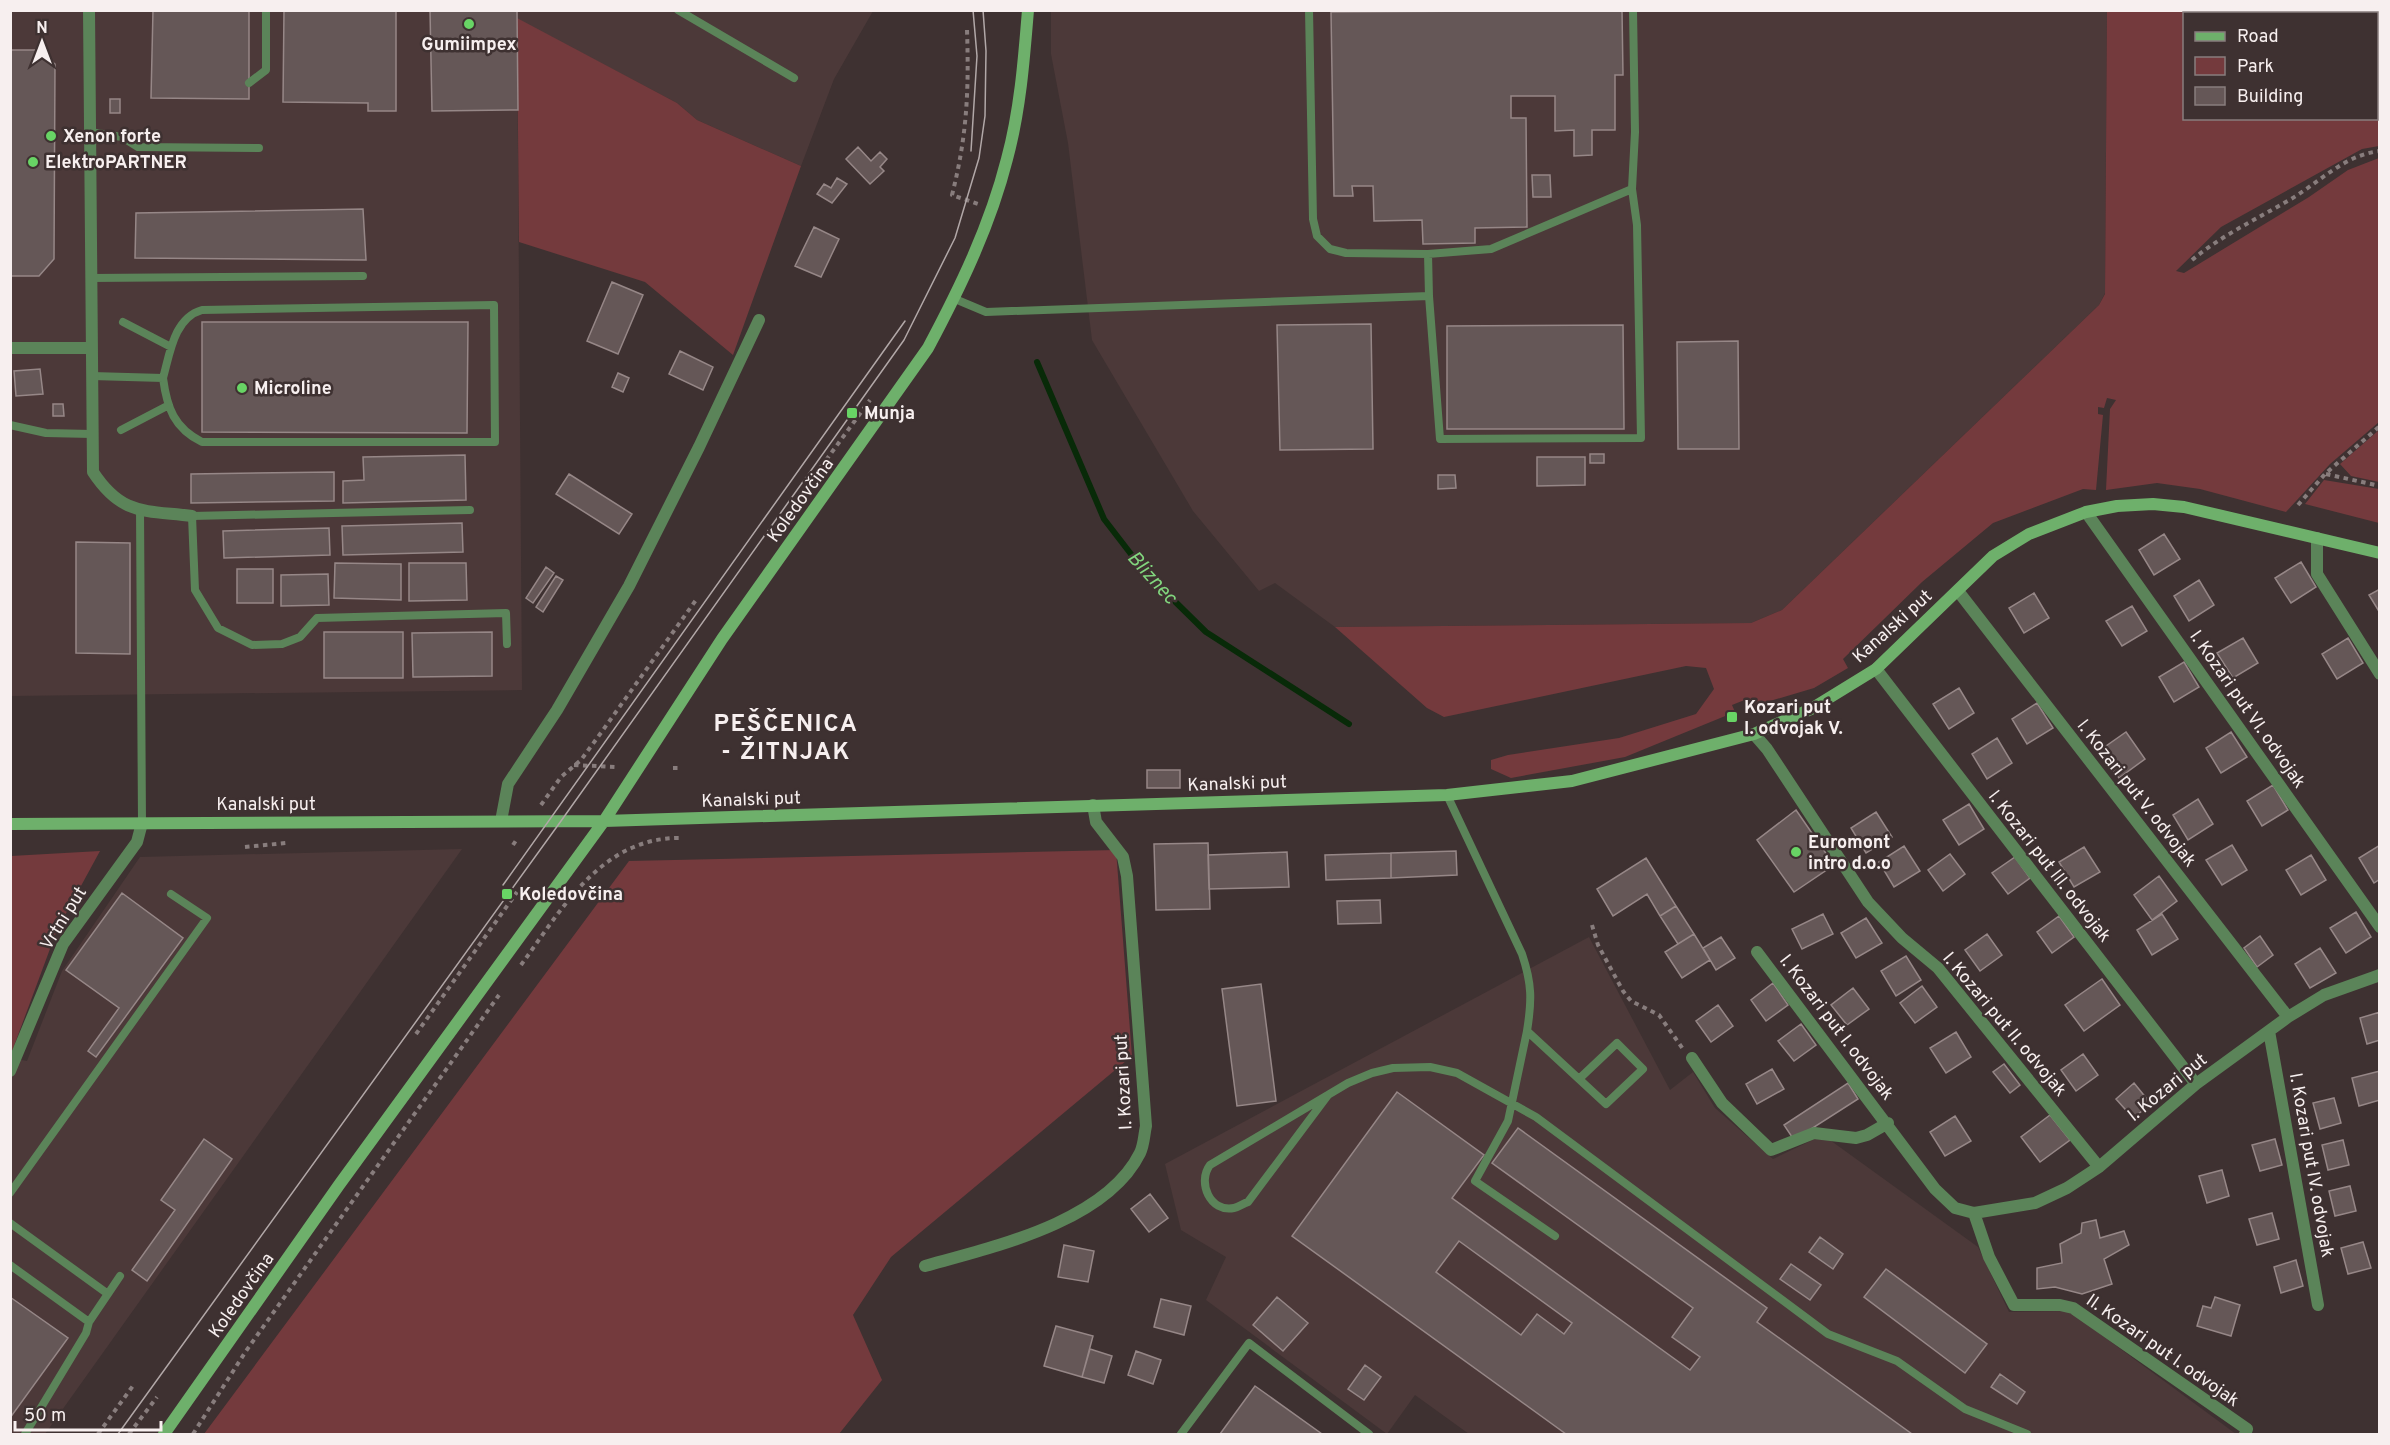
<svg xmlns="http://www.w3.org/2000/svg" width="2390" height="1445" font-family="Overpass,sans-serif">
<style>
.built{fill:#4c3939}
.green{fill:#743a3d;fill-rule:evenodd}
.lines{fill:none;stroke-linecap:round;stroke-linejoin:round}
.stream{stroke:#082a08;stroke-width:6}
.building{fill:#655757;stroke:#968787;stroke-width:1.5;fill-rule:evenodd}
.path{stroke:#887d7d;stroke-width:4;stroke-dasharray:4.5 4.5;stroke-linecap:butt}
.lane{stroke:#5b8459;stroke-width:8}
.street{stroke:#5b8459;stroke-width:12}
.secondary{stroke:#6eb06b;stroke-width:12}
.tram{stroke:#b2a8a8;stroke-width:1.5}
.poi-dot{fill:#68d465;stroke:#3e3131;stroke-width:2}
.labels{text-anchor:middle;stroke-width:5;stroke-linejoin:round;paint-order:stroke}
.poi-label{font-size:18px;font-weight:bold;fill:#f7efef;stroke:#3e3131;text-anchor:start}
.street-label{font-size:18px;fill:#f7efef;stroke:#3e3131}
.water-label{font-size:20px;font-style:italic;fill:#82d67e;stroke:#3e3131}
.district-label{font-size:24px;font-weight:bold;letter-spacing:1.5px;fill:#f7efef;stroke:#3e3131}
</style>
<rect width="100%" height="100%" fill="#3e3131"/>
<!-- built -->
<path class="built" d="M10,11h863l-39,68 -33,87 -104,-46 -20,-17 -160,-84 5,671 -511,6z
M1051,11h1056l-2,282 -6,12 -317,305 -31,13 -416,4 -60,-44 -16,8 -66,-80 -101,-171 -24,-197 -17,-89z
M462,849l-417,585h-34v-376l16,3 35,-90 78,-114z
M1589,937l81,153 23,-18 22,36 58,51 50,-24 155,112 31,65 60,-1 167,123h-767l-54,-39 -28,39 -181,-134 20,-43 -45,-27 -16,-66z"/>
<!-- green -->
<path class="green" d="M2107,11h272v135l-17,3 -141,78 -45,44 8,2 125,-76 39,-27 31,-12v264l-49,42 -44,48 -86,-23 -43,-6 -51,7 4,-81 6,-9 -9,-2 -3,10 -6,-1v7l5,1 -7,75 -13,-1 -90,34 -71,59 -79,77 5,9 -34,20 -64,19 -3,-8 -15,6 3,7 -110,45 -114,21 -20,-9v-9l17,-5 111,-17 77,-24 18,-25 -8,-21 -20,-2 -242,51 -17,-9 -92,-81 416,-4 31,-13 317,-305 6,-11zM2184,14h192v104h-192z
M517,18l160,85 20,17 104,46 -68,189 -88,-73 -126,-40z
M2379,430v52l-28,-6 -11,-12z
M2324,480l55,9v34l-74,-19z
M1116,850l16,206 -241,201 -38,58 29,65 -43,54h-635l425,-573z
M100,851l-43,79 -46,124v-198z"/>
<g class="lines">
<!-- stream -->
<path class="stream" d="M1037,362l67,157 40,52 62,61 143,92"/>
</g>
<!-- building -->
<path class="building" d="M153,10h96v89l-98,-1z
M284,10h112v101h-28v-8l-85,-1z
M430,10h87l1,100 -86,1z
M1622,10l1,65h-8v55h-23v25l-18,1v-26l-19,1v-35h-44v22h15l1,109 -52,1v15l-52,1 -1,-24 -48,1 -1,-35h-21l1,10h-19l-3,-184z
M10,50h28l17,14 -1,195 -15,17h-29z
M110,99h10v14h-10z
M858,147l13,14 9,-9 7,7 -7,8 4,4 -14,13 -24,-25z
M1532,175h18l1,22h-18z
M837,178l10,6 -15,19 -15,-9 7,-10 7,4z
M363,209l3,51 -231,-2 1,-45z
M814,227l25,12 -18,38 -26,-11z
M612,282l31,13 -25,59 -31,-13z
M202,322h266l-1,111 -265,-1z
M1371,324l2,125 -93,1 -3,-125z
M1623,325l1,104h-177v-103z
M1738,341l1,108h-61l-1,-107z
M680,351l33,16 -10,23 -34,-16z
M40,369l3,25 -27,2 -2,-25z
M618,373l11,5 -6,14 -11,-5z
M53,404h10l1,12h-11z
M1590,454h14v9h-14z
M465,455l1,45 -123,3v-22l21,-1 -1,-23z
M1537,457h48v28l-48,1z
M334,472v29l-143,2v-29z
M569,474l63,40 -13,20 -63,-40z
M1438,475h17l1,13 -18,1z
M462,523l1,29 -120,3 -1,-29z
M329,528l1,27 -106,3 -1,-27z
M2164,534l16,25 -26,16 -15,-25z
M76,542l54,1v111l-54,-1z
M2301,562l15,25 -25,16 -16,-25z
M335,563l66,1v36l-67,-2z
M409,563h57l1,37 -58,1z
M546,567l8,6 -21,30 -7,-5z
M237,569h36v34h-36z
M328,574l1,31 -48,1v-31z
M556,576l7,4 -20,32 -7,-5z
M2199,580l15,25 -25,16 -15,-25z
M2380,589v24l-11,-18z
M2034,593l15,25 -25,15 -15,-25z
M2132,606l15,25 -25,15 -16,-25z
M324,632h79v46h-79z
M492,632v44l-79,1 -1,-44z
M2243,638l15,25 -25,15 -16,-25z
M2348,638l15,25 -26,16 -15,-25z
M2184,662l15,25 -25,15 -15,-25z
M1959,688l15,25 -25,16 -16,-25z
M2037,703l16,25 -26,16 -15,-25z
M2126,732l19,27 -26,19 -20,-27z
M2231,732l16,25 -26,16 -15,-25z
M1997,738l15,25 -25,16 -15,-25z
M1147,770h33v18h-33z
M2273,785l15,25 -26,16 -15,-25z
M2198,799l15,25 -25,16 -15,-25z
M1969,804l15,25 -25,16 -16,-25z
M1796,810l38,55 -40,27 -37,-52z
M1876,812l16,25 -26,16 -15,-25z
M1208,843l2,66 -54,1 -2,-66z
M2232,845l15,25 -25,15 -16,-25z
M2380,845v34l-6,4 -15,-25z
M1904,846l16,25 -26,16 -15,-25z
M2084,847l16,25 -26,15 -15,-25z
M1456,851l1,24 -66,3v-25z
M1287,852l2,35 -80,2 -1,-34z
M1391,853v25l-65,2 -1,-25z
M1950,854l15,20 -22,17 -15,-21z
M2311,855l15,25 -25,15 -15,-25z
M2015,857l15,21 -22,16 -16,-21z
M1646,858l30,48 -16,10 -13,-22 -34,22 -16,-27z
M2159,876l18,25 -25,19 -18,-25z
M122,893l61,45 -87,119 -8,-6 31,-43 -53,-38z
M1380,900l1,23 -43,1 -1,-23z
M1676,906l18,28 -16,10 -18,-28z
M2356,912l15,25 -25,16 -16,-25z
M1823,914l10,20 -31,15 -10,-20z
M2162,914l16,25 -26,16 -15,-25z
M2059,916l15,21 -22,16 -15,-21z
M1866,918l16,25 -26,15 -15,-25z
M1694,934l16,26 -28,18 -17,-26z
M1987,934l15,21 -22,16 -15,-21z
M2260,936l13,19 -16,12 -13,-19z
M1721,937l14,21 -19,12 -13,-22z
M2320,948l16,25 -26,15 -15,-24z
M1906,956l15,24 -25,16 -15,-25z
M2102,979l18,26 -36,26 -19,-26z
M1773,983l15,22 -22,16 -15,-21z
M1261,984l15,117 -39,5 -15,-117z
M1922,986l15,21 -22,16 -15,-20z
M1853,988l16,21 -22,16 -16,-20z
M1718,1005l15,21 -22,16 -15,-21z
M2380,1012v28l-13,4 -7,-26z
M1801,1024l15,21 -22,16 -16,-20z
M1956,1032l15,25 -25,16 -16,-25z
M2083,1054l15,21 -22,16 -15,-21z
M2004,1064l16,21 -10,8 -17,-21z
M1772,1069l12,20 -27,15 -11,-20z
M2380,1071v29l-21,6 -7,-28z
M1848,1083l10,16 -64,41 -10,-15z
M2134,1083l17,21 -18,14 -17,-19z
M1397,1092l87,63 -32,43 238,172 10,-13 -28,-20 21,-29 -201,-145 26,-35 249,180 -10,14 155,112h-346l-274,-198zM1459,1241l113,82 -8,11 -27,-20 -16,21 -85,-63z
M2334,1098l7,25 -21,6 -7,-26z
M2050,1115l20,25 -30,22 -19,-25z
M1955,1116l16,25 -26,15 -15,-24z
M204,1139l28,20 -85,122 -15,-11 43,-60 -14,-10z
M2275,1139l7,26 -22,6 -8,-26z
M2343,1140l6,25 -21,5 -6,-25z
M2222,1170l7,26 -22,7 -8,-27z
M2350,1186l6,25 -21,5 -6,-25z
M1150,1194l18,24 -19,14 -18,-23z
M2272,1213l7,26 -22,6 -8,-26z
M2096,1220l4,18 24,-7 5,14 -25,14 8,25 -30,10 -27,-7 -18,2v-21l25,-5 -2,-19 21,-11 1,-10z
M1820,1237l23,17 -10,15 -24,-17z
M2363,1242l8,26 -23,6 -7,-26z
M1064,1245l30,6 -6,31 -30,-5z
M2296,1260l7,26 -22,7 -7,-26z
M1791,1264l30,21 -11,15 -30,-21z
M1886,1269l101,75 -22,29 -101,-76z
M10,1297l58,41 -58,80z
M1277,1297l31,26 -25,28 -30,-26z
M2215,1297l25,8 -9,31 -34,-10 6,-20 8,2z
M1161,1299l30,7 -7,29 -30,-8z
M1056,1326l37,10 -11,41 -38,-11z
M1090,1349l22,7 -8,27 -22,-6z
M1136,1351l25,9 -8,24 -25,-9z
M1365,1365l16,12 -17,23 -16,-11z
M2000,1374l25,18 -8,12 -26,-17z
M1255,1386l67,48h-102z"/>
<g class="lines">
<!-- path -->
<path class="path" d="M967,30c2,61 0,106 -15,165l26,9
M2192,260c30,-25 65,-41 99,-61 29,-17 53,-44 89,-48
M2326,474l54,12
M805,489l65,-89
M2298,505l27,-31 55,-48
M574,765l43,2
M673,768h7
M541,805l20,-28 20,-17 22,-30 93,-130
M513,845l4,-6
M245,847l41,-4
M1592,925l6,20 25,46 8,10 28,14 24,34
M521,965c41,-56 80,-127 158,-127
M416,1034l101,-142
M98,1434l37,-51
M129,1434l28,-37
M193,1434l53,-83 253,-356"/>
<!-- lane -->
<path class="lane" d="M678,10l116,68
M1309,10l4,209 4,17 13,13 16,4 82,1 63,-5 141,-60 3,-57 -2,-122
M249,83l17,-13v-60
M90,132l32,5 16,10 121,1
M1428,254l1,42
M90,278l273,-2
M955,299l31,13 443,-16 11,143 201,-1 -4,-213 -5,-36
M123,322l48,25
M92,376l71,2c4,30 11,50 39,64h293l-1,-137 -292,5c-28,8 -32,43 -39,68
M10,425l36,8 46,1
M121,430l48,-25
M140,510l2,313
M470,510l-278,6 3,74 23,38 34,17 30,-1 18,-7 17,-19 189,-5 1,31
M1447,795l75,159c10,30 10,46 5,77l79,73 37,-35 -26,-26 -37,35
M1527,1031l-19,90 -33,60 80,55
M1328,1095l-80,107c-4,1 -9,5 -14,6 -24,5 -37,-26 -24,-43l138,-82 24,-10 21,-5 37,-1 27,6 79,44 292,217 69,27 68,48 62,25
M10,1193l197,-275 -36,-24
M10,1223l98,71
M10,1265l79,57 -3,11 -61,101
M89,1322l31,-46
M1181,1434l68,-91 120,91"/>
<!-- street -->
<path class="street" d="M89,10l4,462c29,44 52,38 99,44
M10,348h80
M2086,512l294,415
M2317,538v36l63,100
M1958,591l330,426
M1876,669l320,415
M1754,734l13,15 101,153 34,36 36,30 161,199
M501,821l7,-37 49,-74 72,-124 70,-139 60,-127
M1757,952l178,237 20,19 19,5 61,-10 32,-15 32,-21 97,-83 92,-67 36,-22 56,-20
M2269,1031l49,274
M1692,1058l30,45 49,47 43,-17 42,5 11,-3 21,-12
M10,1071l53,-127 74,-102 5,-19
M1974,1213l15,44 25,48h46l13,3 174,121 -2,5
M925,1266c68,-19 181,-44 215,-113 4,-8 4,-18 6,-27l-19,-250 -4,-19 -27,-35 -3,-17"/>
<!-- secondary -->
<path class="secondary" d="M10,824l594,-3 843,-26 125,-14 182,-47 57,-25 65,-40 117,-113 36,-22 57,-22 31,-6 36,-2 31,3 196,46
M164,1434l175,-249 265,-364 118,-182 206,-291c32,-60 62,-122 79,-189 13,-48 17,-99 21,-149"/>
<!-- tram -->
<path class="tram" d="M971,151l6,-95 -4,-46
M503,885l402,-564
M118,1434l443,-613 343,-481 51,-102 24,-80 6,-42 1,-65 -3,-41"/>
</g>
<!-- markers -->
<g class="poi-dot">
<circle cx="469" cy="24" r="6"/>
<circle cx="51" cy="136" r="6"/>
<circle cx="33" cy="162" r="6"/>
<circle cx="242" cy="388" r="6"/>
<rect x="846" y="407" width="12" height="12" rx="3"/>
<rect x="1726" y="711" width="12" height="12" rx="3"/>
<circle cx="1796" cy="852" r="6"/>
<rect x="501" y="888" width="12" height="12" rx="3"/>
</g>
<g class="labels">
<!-- poi labels -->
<g class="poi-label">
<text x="469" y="50" text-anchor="middle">Gumiimpex</text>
<text x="63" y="142">Xenon forte</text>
<text x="45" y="168">ElektroPARTNER</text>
<text x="254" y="394">Microline</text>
<text x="864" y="419">Munja</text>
<text x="1744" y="713">Kozari put<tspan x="1744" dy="21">I. odvojak V.</tspan></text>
<text x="1808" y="848">Euromont<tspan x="1808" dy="21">intro d.o.o</tspan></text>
<text x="519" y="900">Koledovčina</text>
</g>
<!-- street labels -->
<g class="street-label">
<text transform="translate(800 500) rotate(-54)" y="6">Koledovčina</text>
<text transform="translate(1892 626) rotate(-42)" y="6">Kanalski put</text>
<text transform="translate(2248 709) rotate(55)" y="6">I. Kozari put VI. odvojak</text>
<text transform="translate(1237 783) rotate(-2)" y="6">Kanalski put</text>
<text transform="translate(2137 793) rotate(52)" y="6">I. Kozari put V. odvojak</text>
<text transform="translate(751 799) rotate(-2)" y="6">Kanalski put</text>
<text x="266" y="810">Kanalski put</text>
<text transform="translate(2050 866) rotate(52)" y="6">I. Kozari put III. odvojak</text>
<text transform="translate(63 918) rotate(-58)" y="6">Vrtni put</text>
<text transform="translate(2005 1024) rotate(50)" y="6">I. Kozari put II. odvojak</text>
<text transform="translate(1837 1027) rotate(53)" y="6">I. Kozari put I. odvojak</text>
<text transform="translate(1123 1082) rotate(-93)" y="6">I. Kozari put</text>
<text transform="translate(2167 1087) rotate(-39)" y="6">I. Kozari put</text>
<text transform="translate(2312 1165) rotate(80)" y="6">I. Kozari put IV. odvojak</text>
<text transform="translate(241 1295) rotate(-55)" y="6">Koledovčina</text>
<text transform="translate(2163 1350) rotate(35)" y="6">II. Kozari put I. odvojak</text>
</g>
<!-- water labels -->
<g class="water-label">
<text transform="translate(1153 577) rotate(48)" y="7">Bliznec</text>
</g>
<!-- district labels -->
<g class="district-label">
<text x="786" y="731">PEŠČENICA<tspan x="786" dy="28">- ŽITNJAK</tspan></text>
</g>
</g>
<!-- border -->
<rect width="2390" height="1445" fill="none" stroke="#f7efef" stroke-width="24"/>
<!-- legend -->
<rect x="2183" y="12" width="195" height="108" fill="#3e3131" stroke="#887d7d" stroke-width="1.5"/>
<rect x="2195" y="32" width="30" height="9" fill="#6eb06b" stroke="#887d7d" stroke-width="1.5"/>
<text x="2237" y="42" font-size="18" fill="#f7efef">Road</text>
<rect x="2195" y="57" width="30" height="18" fill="#743a3d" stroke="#887d7d" stroke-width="1.5"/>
<text x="2237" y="72" font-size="18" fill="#f7efef">Park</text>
<rect x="2195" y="87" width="30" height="18" fill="#655757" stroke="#887d7d" stroke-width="1.5"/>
<text x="2237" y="102" font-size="18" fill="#f7efef">Building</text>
<!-- north arrow -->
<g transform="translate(42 42)" stroke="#3e3131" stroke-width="4.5" paint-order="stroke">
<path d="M0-4.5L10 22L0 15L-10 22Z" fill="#f7efef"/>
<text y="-9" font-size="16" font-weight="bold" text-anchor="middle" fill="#f7efef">N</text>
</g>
<!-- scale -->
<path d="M15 1421v9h146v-9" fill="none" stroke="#f7efef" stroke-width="3"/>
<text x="24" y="1421" font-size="18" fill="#f7efef" stroke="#3e3131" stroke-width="4.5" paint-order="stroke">50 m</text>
</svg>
